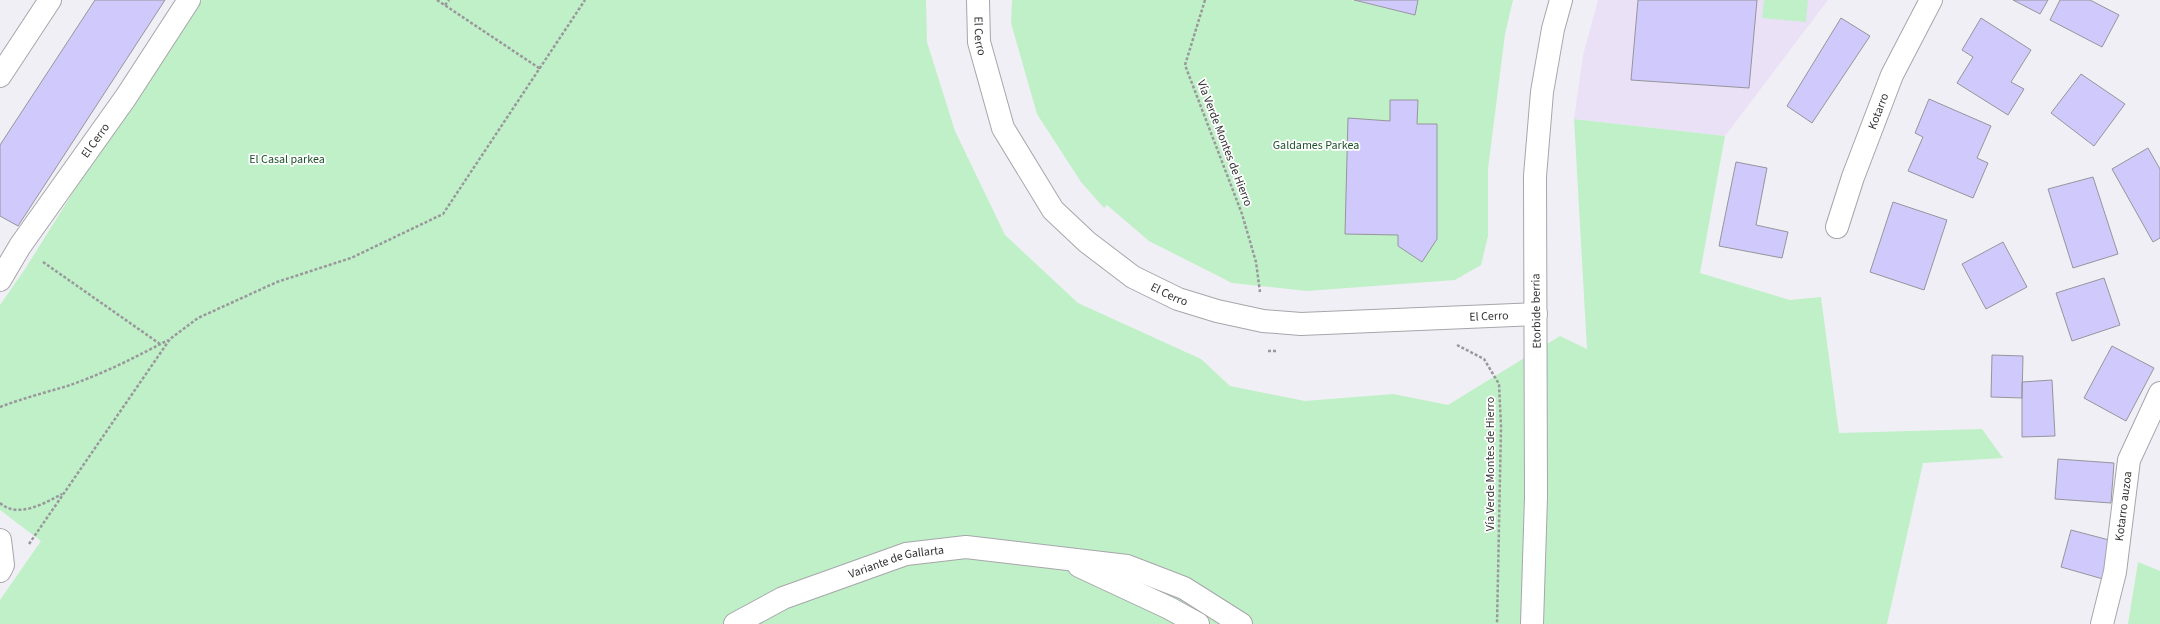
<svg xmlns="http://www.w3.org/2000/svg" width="2160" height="624" font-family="'Source Sans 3',sans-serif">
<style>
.education{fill:#ebe1f6}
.green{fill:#c0f0c7}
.building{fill:#cfc9fc;stroke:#96959b}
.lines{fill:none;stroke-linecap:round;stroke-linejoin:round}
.minor-casing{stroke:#a6a6ab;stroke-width:24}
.major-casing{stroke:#a6a6ab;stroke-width:24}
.path{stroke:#99989c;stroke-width:2.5;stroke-dasharray:3 2;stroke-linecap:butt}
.minor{stroke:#fff;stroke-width:22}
.major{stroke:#fff;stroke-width:22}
.labels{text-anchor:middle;stroke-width:3.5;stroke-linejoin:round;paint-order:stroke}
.street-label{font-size:12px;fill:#323234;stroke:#fff}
.park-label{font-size:12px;fill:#1d532b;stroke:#fff}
</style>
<rect width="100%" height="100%" fill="#f0eff5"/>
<!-- education -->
<path class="education" d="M1598,0h230l-103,136 -151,-17 9,-64z"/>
<!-- green -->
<path class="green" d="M202,0h724l1,42 28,89 50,104 73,68 123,56 29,27 75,15 88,-7 55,11 112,-69 27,13 -13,-230 151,17 -25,137 90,27 31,-3 18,136 143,-4 21,29 -80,5 -36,161h-1887v-24l41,-59 -41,-31v-205l25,-36 52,-83z
M1012,0h339l63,15 4,-15h95l-8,34 -17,135v67l-7,29 -26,15 -148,11 -75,-8 -83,-42 -42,-36 -3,3 -23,-26 -44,-68 -26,-91z
M1764,0h44l-2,22 -44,-4z
M2138,562l22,9v53h-32z"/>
<!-- building -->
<path class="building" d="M95,0h70l-147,226 -18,-10v-71z
M1354,0h64l-3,15z
M1638,0h119l-8,88 -118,-8z
M2013,0h35l-8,14z
M2060,0h30l29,15 -17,32 -52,-27z
M1841,18l29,18 -58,87 -25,-17z
M1981,18l50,32 -20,32 13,7 -16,26 -51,-32 16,-26 -11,-7z
M2081,74l44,30 -31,42 -43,-33z
M1929,99l62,27 -14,32 11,5 -15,35 -65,-27 15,-34 -8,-4z
M1390,100h28l-1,24h20v115l-15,23 -24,-16v-11l-53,-1 3,-116 42,3z
M2148,148l12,21v69l-7,4 -41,-73z
M1736,162l31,6 -11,57 32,7 -6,26 -63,-12z
M2093,177l25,77 -45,14 -25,-79z
M1893,202l54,18 -23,70 -54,-18z
M2003,242l24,45 -41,22 -24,-45z
M2104,278l16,47 -48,16 -16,-48z
M2112,346l42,22 -28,53 -42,-23z
M1992,355l31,1 -1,42 -31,-1z
M2052,380l3,56 -33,1v-55z
M2058,459l56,4 -3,40 -56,-4z
M2071,530l42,11 -10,38 -42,-12z"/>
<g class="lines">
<!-- minor casing -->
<g class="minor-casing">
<g id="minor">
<path id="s1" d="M978,0l1,42 24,86 50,82 34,32 46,35 45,22 39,12 46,10 38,3 235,-10"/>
<path d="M0,76l50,-76"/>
<path id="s2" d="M1837,227l16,-50 39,-102 39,-75"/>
<path id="s3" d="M0,280l20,-34 106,-149 63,-97"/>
<path d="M0,540l3,25 -3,6"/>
<path d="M1532,624l4,-127 -1,-321 7,-84 11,-63 8,-29"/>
<path id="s4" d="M2102,624l13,-52 14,-112 31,-67"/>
</g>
</g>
<!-- major casing -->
<g class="major-casing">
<g id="major">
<path d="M1079,566l90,42 29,16"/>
<path id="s5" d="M735,624l48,-26 123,-44 60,-7 161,19 57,22 57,36"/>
</g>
</g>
<!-- path -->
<path class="path" d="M437,0l102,68
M1205,0l-20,65 57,149 14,48 4,30
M445,5l4,-5
M43,262l117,82
M1457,345l27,14 15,25 2,43 -4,197
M1268,351h10
M0,407c21,-8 43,-14 64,-20 35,-11 72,-30 104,-47
M0,503c18,16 45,0 62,-9
M29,544l141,-205 28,-21 79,-36 74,-24 92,-44 142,-214"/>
<!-- minor -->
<use href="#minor" class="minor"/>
<!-- major -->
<use href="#major" class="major"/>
</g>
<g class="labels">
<!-- street labels -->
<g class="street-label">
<text dy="4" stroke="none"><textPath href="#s1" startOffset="36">El Cerro</textPath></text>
<text dy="4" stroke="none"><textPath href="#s2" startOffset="123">Kotarro</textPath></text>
<text dy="4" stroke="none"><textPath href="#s3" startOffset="169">El Cerro</textPath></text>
<text transform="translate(1225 143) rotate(69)" y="4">Vía Verde Montes de Hierro</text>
<text dy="4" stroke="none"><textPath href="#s1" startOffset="372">El Cerro</textPath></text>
<text transform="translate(1536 311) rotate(-91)" y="4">Etorbide berria</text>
<text dy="4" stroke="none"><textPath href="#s1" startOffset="696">El Cerro</textPath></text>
<text transform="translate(1490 464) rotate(-90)" y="4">Vía Verde Montes de Hierro</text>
<text dy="4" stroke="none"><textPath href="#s4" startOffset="120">Kotarro auzoa</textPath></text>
<text dy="4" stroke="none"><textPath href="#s5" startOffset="174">Variante de Gallarta</textPath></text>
</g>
<!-- park labels -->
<g class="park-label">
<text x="1316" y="149">Galdames Parkea</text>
<text x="287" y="163">El Casal parkea</text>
</g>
</g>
</svg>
